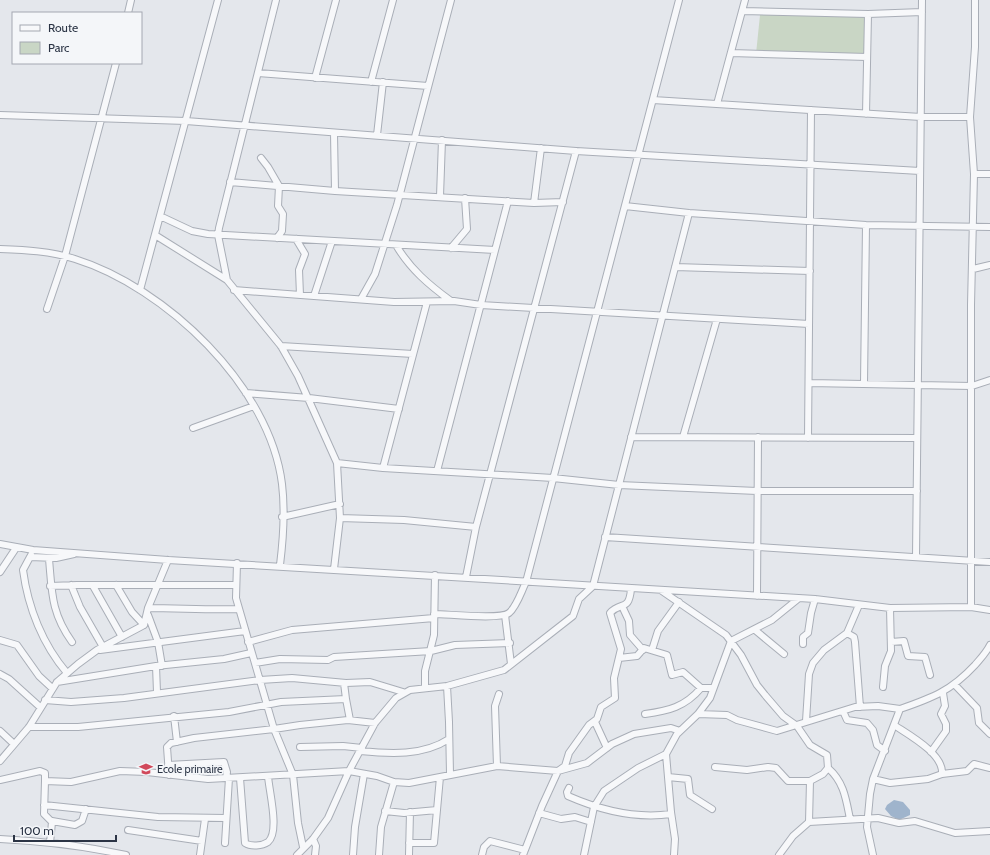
<svg xmlns="http://www.w3.org/2000/svg" width="990" height="855" font-family="Cabin,sans-serif">
<style>
.green{fill:#c9d6c5}
.water{fill:#9fb4cc}
.lines{fill:none;stroke-linecap:round;stroke-linejoin:round}
.minor-casing{stroke:#a9aeb7;stroke-width:8}
.minor{stroke:#f7f8fa;stroke-width:6}
.labels{text-anchor:middle;stroke-width:3.5;stroke-linejoin:round;paint-order:stroke}
.poi-label{font-size:11px;fill:#2b3445;stroke:#f4f6f9;text-anchor:start}
</style>
<rect width="100%" height="100%" fill="#e4e7ec"/>
<!-- green -->
<path class="green" d="M760,15h107l-1,45 -110,-6z"/>
<!-- water -->
<path class="water" d="M894,800l9,2 7,8v5l-11,5 -8,-4 -6,-7 2,-4z"/>
<g class="lines">
<!-- minor casing -->
<g class="minor-casing">
<path id="minor" d="M742,11l126,3 54,-2
M128,13l3,-13
M731,53l136,4
M258,73l170,13
M315,78l21,-78
M371,82l22,-82
M653,100l268,17h49
M717,104l28,-104
M866,114l2,-100
M0,115l186,6 390,30 344,20
M334,133l1,58
M377,135l6,-53
M261,158l7,9 11,19 -1,20 5,8 -1,17 -5,7
M974,174h16
M230,182l105,9 199,12 29,-1
M440,196l2,-56
M534,203l7,-55
M625,206l64,7 177,12 124,2
M160,216l32,15 16,3 287,16
M155,235l72,45 54,66 17,30 39,87 3,55 -6,51
M296,239l9,15 -6,16 1,25
M396,245c14,24 33,40 55,56
M451,248l16,-19 -2,-31
M0,249c25,1 50,2 75,10 90,28 195,127 207,225 3,25 1,57 -2,81
M675,267l135,4
M973,269l17,-4
M227,280l-9,-45 1,-7 57,-228
M140,290l78,-290
M234,290l160,12 60,-1 27,4 328,19
M314,296l18,-55
M361,299l14,-25 22,-69 54,-205
M47,309l18,-53 51,-193
M281,346l132,8
M809,383l163,3 18,-6
M864,384l2,-159
M246,393l63,5 90,11
M193,428l61,-22
M631,437l286,1
M683,437l34,-118
M808,438l3,-328
M337,463l46,5 170,10 66,7 138,6h160
M383,468l44,-166
M437,471l71,-270
M282,517l58,-13
M340,518l64,2 72,7
M605,537l385,25
M0,544l33,6 135,10 647,39 75,9 81,-1 19,3
M31,555l-1,2 26,1 18,-4
M30,557l-7,13c5,38 20,75 44,103
M916,557l6,-557
M49,559c3,33 2,54 23,83
M237,563l-1,35 38,131 19,46 5,48 5,24
M0,572l16,-24
M466,577l10,-50 100,-376
M71,585l9,22 23,40
M116,585l16,27 12,13
M50,586l27,-1h158
M93,586l29,51
M662,591l64,44 15,20 16,30 8,10 18,21 14,10 13,19 17,10 1,13 -5,6 -13,7 -1,41 -16,14 -14,19
M757,596l1,-159
M622,606l7,15 1,14 13,15
M971,607v-302l3,-131 -4,-57 5,-70v-47
M148,608c31,0 61,2 91,1
M434,614c14,0 66,6 75,-1 8,-7 12,-21 17,-31l153,-582
M148,615l10,27 4,24
M505,615l6,49
M755,630l29,24
M847,633l7,4 1,5 5,65
M0,640l17,5 22,31 13,12
M248,642l44,-12 142,-12
M891,642l13,-1 4,15 17,1 5,18
M803,644v-7l5,-4 3,-20 4,-14
M100,650l145,-19
M652,650l6,-19 21,-29
M619,658l18,-2 7,-8 23,7 5,20 11,-3 18,16h12
M255,663l25,-4 48,1 6,-3 97,-6 24,-6 55,-2
M156,666l1,26
M0,674l9,5 31,28
M57,682l99,-16 68,-7 27,-6
M955,685l22,23 2,15 11,11
M447,686l2,36 1,52
M883,687l2,-21 6,-15 -1,-43
M425,688v-17l9,-36 1,-60
M346,699l4,21
M45,700l26,2 53,-4 136,-18 32,-2 54,5 24,-1 33,10
M843,711l4,9 20,3 6,7 4,15 8,6
M645,714c23,-3 40,-7 56,-26
M698,714l29,1 10,5 40,11 78,-24 23,-1 22,3
M174,716l3,26
M806,721l3,-47 4,-11 11,-13 23,-17 12,-28
M595,722l12,26
M894,725c15,10 50,29 48,49
M29,727h49l151,-15 52,-10 65,-3 -2,-16
M0,731l14,13
M300,747l43,-1 19,2
M360,751c30,3 63,5 89,-12
M931,752l15,-21v-7l-5,-10 4,-8 -2,-13
M666,754l5,58 4,27 -1,16
M0,761l29,-34 28,-45 21,-18 19,-14 47,-25 4,-17 20,-48
M168,765l56,-3 3,10 -1,6
M497,766l-2,-60 4,-12
M715,767l32,3 21,-3 8,1 12,13h22
M828,768c16,14 18,31 22,51
M169,775l-2,-28 4,-4 23,-5 80,-9 26,-4 48,-5 27,3
M668,777l20,2 2,16 22,14
M240,778l5,65c6,4 17,3 23,-1 12,-10 1,-51 0,-66
M873,779l17,4 38,-4 14,-5 25,-3 7,-7 16,4
M0,780l40,-9 5,2v8l26,1 49,-11 27,1 61,7 141,-8 28,5 17,6 15,1 88,-17 61,5 29,-8 25,-19 22,-10 37,-6 9,3
M45,781l-1,33 8,8 -2,21
M569,788l-2,4 1,4c32,14 68,23 103,18
M44,805l114,12 67,1
M385,811l19,2 33,-3
M539,813l22,6 14,-2 16,5
M52,821l23,4 7,-4 4,-12
M809,822l69,-4 21,5 16,-2 40,12 35,-2
M128,830l74,11
M0,839c42,2 85,7 126,16
M313,839l3,7 -1,9
M225,843l4,-65
M409,843h25l6,-66
M200,855l5,-36
M297,855l16,-16 15,-21 21,-47 26,-48 21,-25 14,-8 37,-4 57,-16 69,-54 6,-17 14,-13 96,-373
M353,855l2,-28 9,-53
M379,855l2,-28 13,-45
M409,855l1,-43
M482,855l2,-8 6,-6 35,9
M523,855l19,-49 16,-35 7,-5 4,-13 20,-28 8,-6 4,-12 14,-9 -1,-20 7,-29 -11,-36c11,-12 19,-1 21,-24
M584,855l10,-48 10,-16 34,-23 28,-14 11,-20 21,-20 12,-16 21,-57 41,-21 26,-21
M873,855l-6,-28 3,-33 3,-15 27,-70c32,-11 51,-18 75,-44 6,-7 11,-12 15,-20"/>
</g>
<!-- minor -->
<use href="#minor" class="minor"/>
</g>
<!-- icons -->
<defs>
<g id="school-bare" transform="scale(1.08)"><path d="M0-5L7-2L0 1L-7-2ZM-4 1L0 2.5L4 1V4Q0 6-4 4Z" fill="#d1495b" stroke="#f4f6f9" stroke-width="2.5" paint-order="stroke"/></g>
</defs>
<g fill-rule="evenodd">
<use href="#school-bare" x="146" y="769"/>
</g>
<g class="labels">
<!-- poi labels -->
<g class="poi-label">
<text x="157" y="773">Ecole primaire</text>
</g>
</g>
<!-- legend -->
<rect x="12" y="12" width="130" height="52" fill="#f4f6f9" stroke="#a4a8b1"/>
<rect x="20" y="25" width="20" height="6" fill="#f7f8fa" stroke="#a4a8b1"/>
<text x="48" y="32" font-size="12" fill="#2b3445">Route</text>
<rect x="20" y="42" width="20" height="12" fill="#c9d6c5" stroke="#a4a8b1"/>
<text x="48" y="52" font-size="12" fill="#2b3445">Parc</text>
<!-- scale -->
<path d="M14 835v6h102v-6" fill="none" stroke="#2b3445" stroke-width="2"/>
<text x="20" y="835" font-size="12" fill="#2b3445" stroke="#f4f6f9" stroke-width="3" paint-order="stroke">100 m</text>
</svg>
